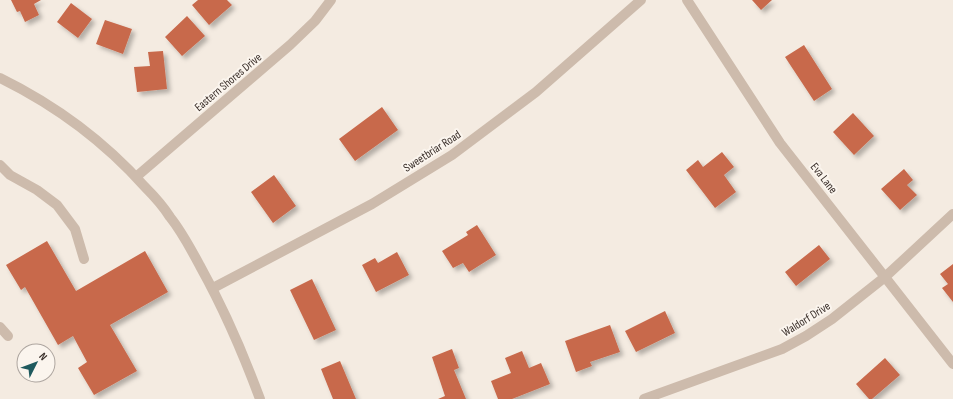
<svg xmlns="http://www.w3.org/2000/svg" width="953" height="399" font-family="'Sofia Sans Condensed',sans-serif">
<style>
.building{fill:#c8694b;filter:url(#shadow)}
.lines{fill:none;stroke-linecap:round;stroke-linejoin:round}
.minor{stroke:#cdbbac;stroke-width:10}
.labels{text-anchor:middle;stroke-width:4;stroke-linejoin:round;paint-order:stroke}
.street-label{font-size:12px;fill:#3b302b;stroke:#fbf5ee}
</style>
<defs>
<filter id="shadow"><feDropShadow dx="3.5" dy="3.5" stdDeviation="2" flood-color="#0004"/></filter>
</defs>
<rect width="100%" height="100%" fill="#f4ebe1"/>
<!-- building -->
<path class="building" d="M11,0h30l-7,4 5,11 -14,7 -5,-11 -3,1z
M198,0h29l5,5 -23,20 -17,-20z
M752,0h20l-11,10z
M71,3l21,16 -14,19 -21,-16z
M187,16l18,20 -23,20 -17,-19z
M105,20l27,9 -9,25 -27,-10z
M804,45l28,44 -18,12 -29,-44z
M163,51l4,38 -30,3 -3,-25 16,-1 -2,-14z
M382,107l16,23 -43,31 -16,-22z
M853,113l21,23 -20,19 -21,-23z
M722,152l12,15 -10,8 12,17 -21,16 -29,-38 12,-10 5,7z
M904,169l9,11 -6,5 10,10 -17,15 -19,-21z
M274,175l22,31 -23,17 -22,-31z
M477,225l19,30 -27,17 -6,-9 -10,5 -11,-17 26,-16 -2,-3z
M47,241l29,50 69,-40 23,41 -58,33 27,46 -43,24 -16,-27 9,-6 -14,-26 -15,9 -33,-58 -4,3 -15,-25z
M819,245l11,14 -34,27 -11,-14z
M397,252l12,23 -33,17 -14,-27 13,-7 3,5z
M953,264v38l-11,-14 6,-4 -8,-10z
M312,279l24,51 -22,10 -24,-50z
M665,311l10,22 -39,19 -11,-21z
M610,325l10,27 -30,10 2,4 -16,6 -11,-31z
M452,349l7,19 -5,2 12,29h-28l7,-3 -13,-39z
M522,351l7,17 12,-5 9,21 -38,15h-14l-7,-18 20,-8 -6,-15z
M885,358l15,17 -28,24h-3l-13,-15z
M340,361l16,38h-23l-12,-30z"/>
<g class="lines">
<!-- minor -->
<path class="minor" d="M687,0l93,143 173,221
M0,78c55,27 104,63 145,109 9,9 18,19 25,30 12,15 21,32 30,49 24,43 43,87 60,133
M0,165l10,10 27,15 20,15 18,24 9,30
M136,177l154,-132 25,-24 16,-21
M213,288l159,-84 80,-49 84,-63 105,-92
M0,327l8,9
M644,399l138,-50 24,-13 26,-17 53,-42 68,-63"/>
</g>
<g class="labels">
<!-- street labels -->
<g class="street-label">
<text transform="translate(228 82) rotate(-40)" y="4">Eastern Shores Drive</text>
<text transform="translate(432 151) rotate(-33)" y="4">Sweetbriar Road</text>
<text transform="translate(824 178) rotate(52)" y="4">Eva Lane</text>
<text transform="translate(806 319) rotate(-32)" y="4">Waldorf Drive</text>
</g>
</g>
<!-- north arrow -->
<g transform="translate(36 363) rotate(48)"><circle r="19" fill="#fbf5ee" stroke="#aea6a0"/>
<path d="M0-3L7 15L0 10L-7 15Z" fill="#1f5a5e"/>
<text y="-6" font-size="11" font-weight="bold" text-anchor="middle" fill="#3b302b">N</text>
</g>
</svg>
